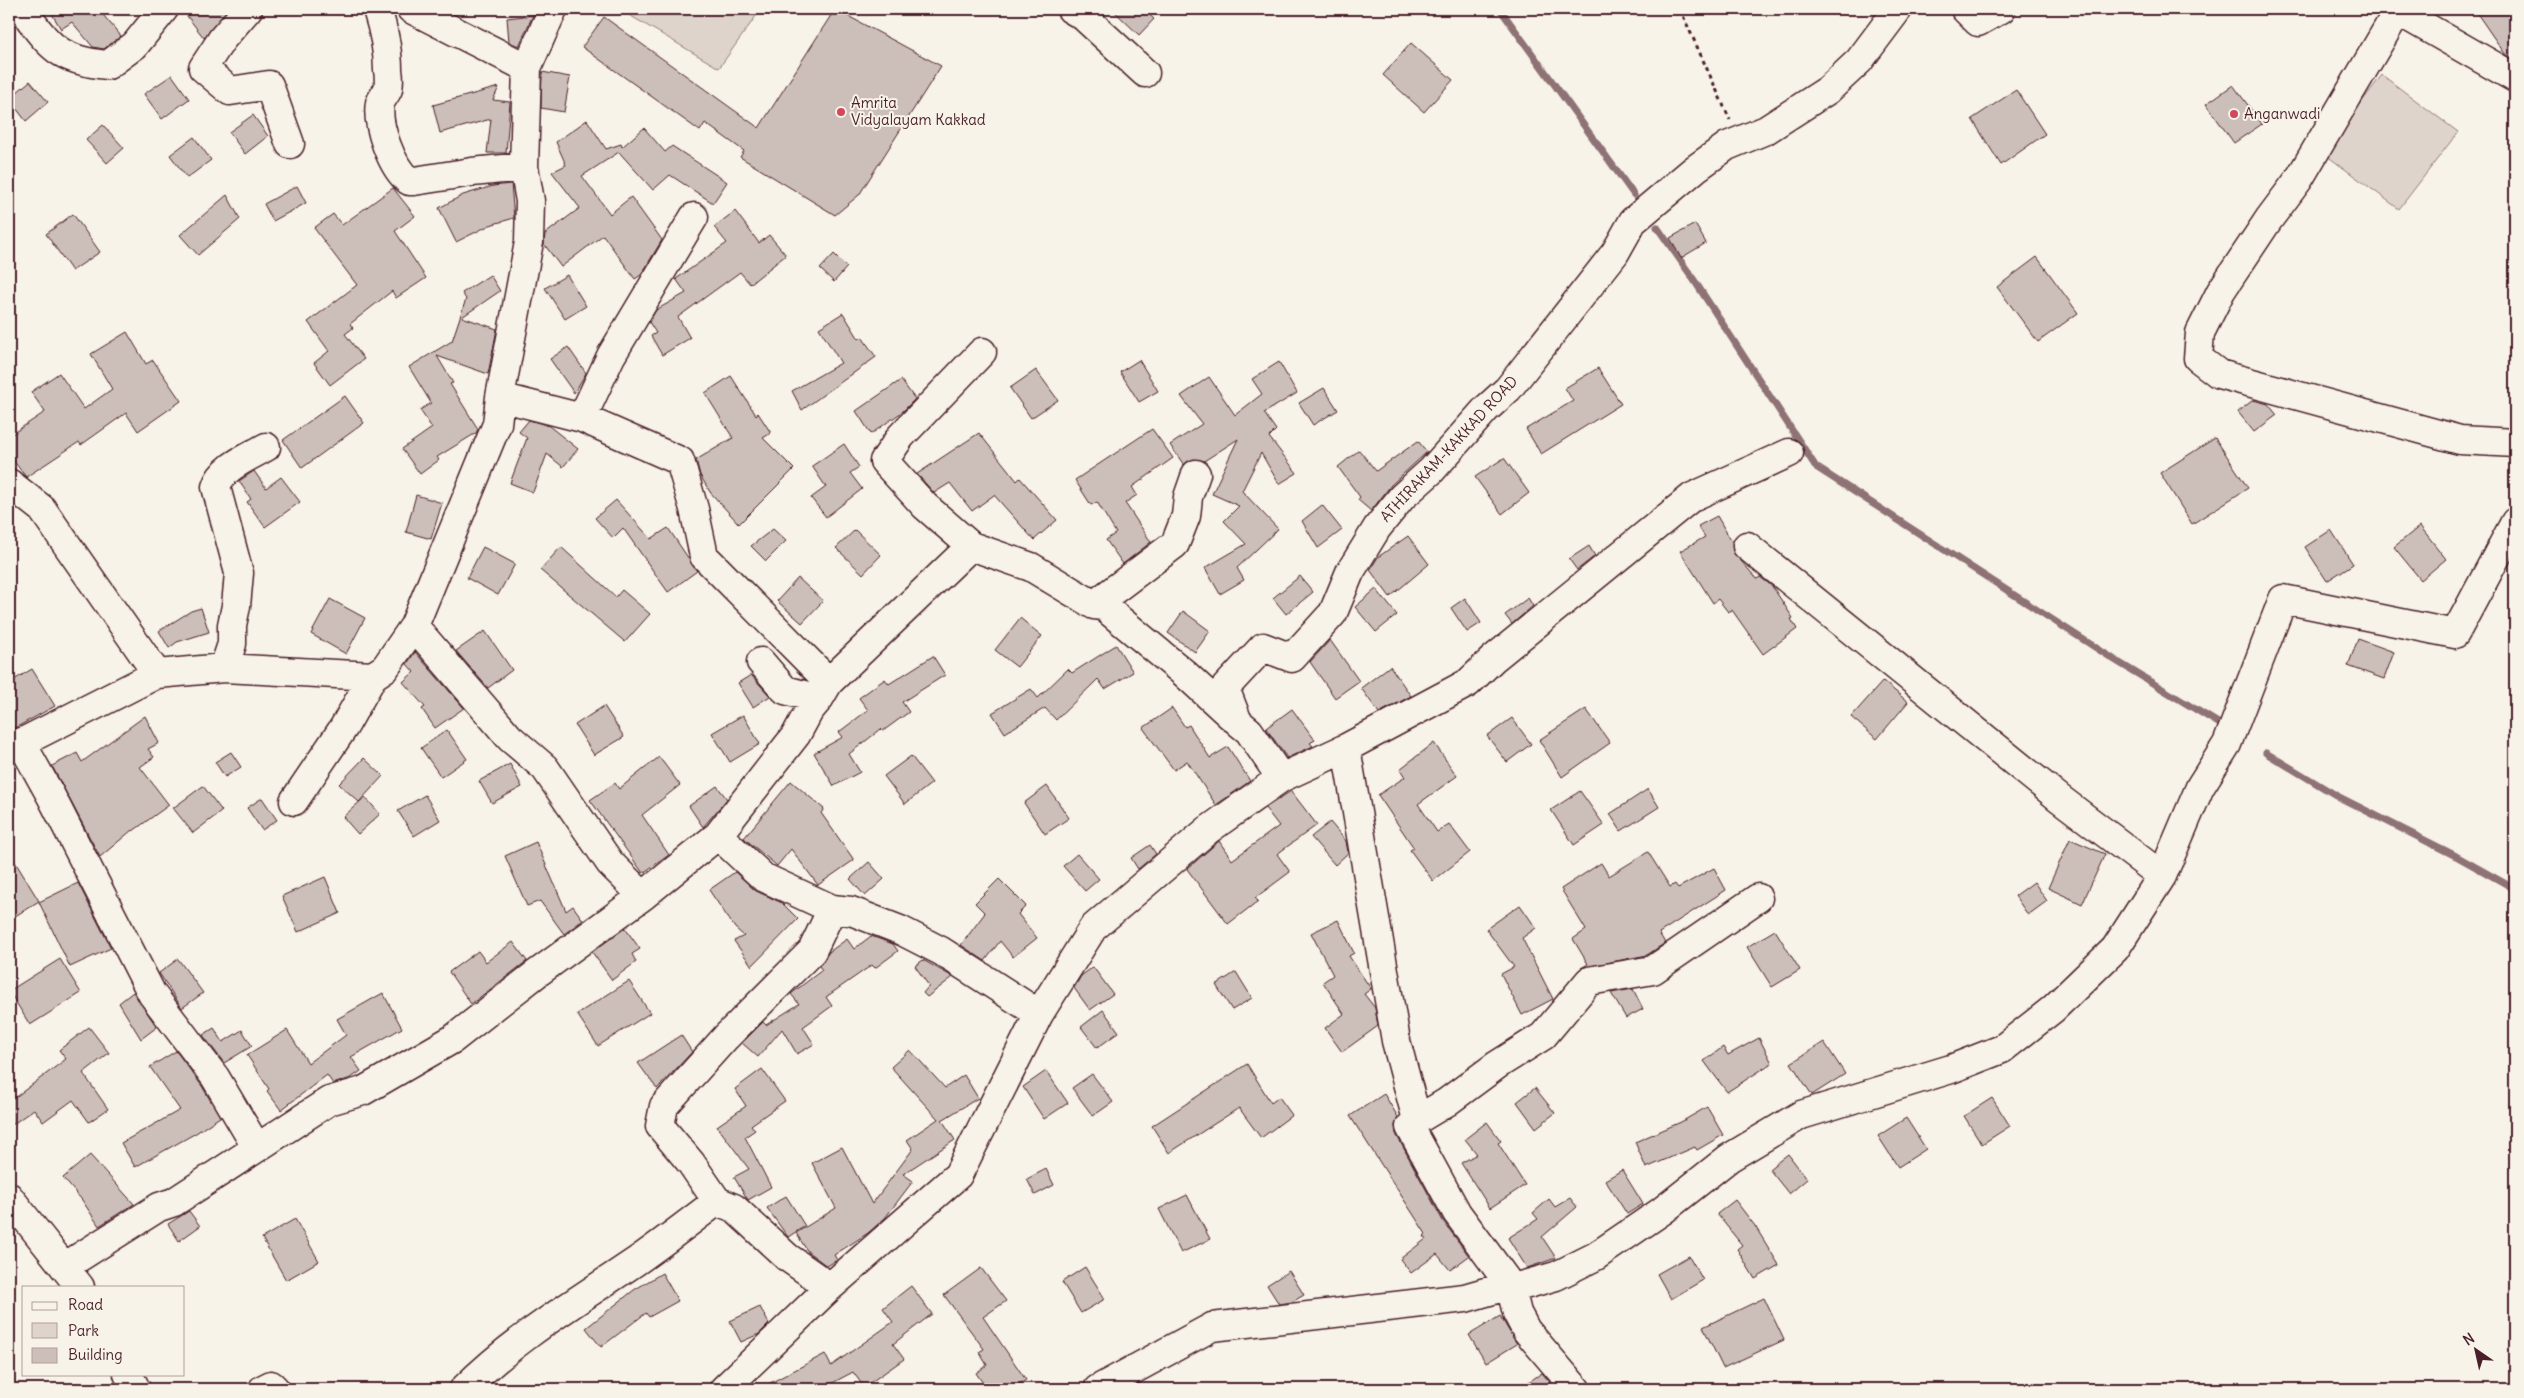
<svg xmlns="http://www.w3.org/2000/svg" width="2524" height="1398" font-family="Delius,sans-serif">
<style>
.green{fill:#ded4cc;stroke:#947a7c}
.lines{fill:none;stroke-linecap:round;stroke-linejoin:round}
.stream{stroke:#8e7275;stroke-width:7}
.building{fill:#ccbfb9;stroke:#4a1f2b}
.minor-casing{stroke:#4a1f2b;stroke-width:31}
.path{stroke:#4a1f2b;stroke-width:3;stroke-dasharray:4 4;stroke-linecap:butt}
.minor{stroke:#f7f3e8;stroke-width:28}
.poi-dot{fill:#d1495b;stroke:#f7f3e8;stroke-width:2}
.labels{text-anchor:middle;stroke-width:4;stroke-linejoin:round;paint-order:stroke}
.poi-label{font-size:15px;fill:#4a1f2b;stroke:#f7f3e8;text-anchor:start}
.street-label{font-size:15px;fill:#4a1f2b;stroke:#f7f3e8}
</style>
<rect width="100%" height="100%" fill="#f7f3e8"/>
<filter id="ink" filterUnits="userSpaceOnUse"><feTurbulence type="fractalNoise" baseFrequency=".02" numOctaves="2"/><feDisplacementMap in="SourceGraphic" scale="10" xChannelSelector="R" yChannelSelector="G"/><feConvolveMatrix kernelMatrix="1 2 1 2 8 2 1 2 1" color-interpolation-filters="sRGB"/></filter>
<g filter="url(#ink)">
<!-- green -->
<path class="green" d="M619,9h142l-42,59z
M2382,75l76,57 -59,77 -76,-56z"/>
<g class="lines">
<!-- stream -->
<path class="stream" d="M1500,9l134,186
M1657,227l35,50 124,190 302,195 110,67
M2266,753l73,44 117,59 59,33"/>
</g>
<!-- building -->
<path class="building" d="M49,9h49l23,27 -17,13 -11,-2 -21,-25 -11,7z
M197,9h31l-24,29 -17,-22z
M835,9l106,57 -82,129 -24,20 -95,-58 4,-6 -39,-28 -5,8 -118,-84 22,-30 155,111z
M1112,9h31l11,10 -15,16z
M2474,9h41v51l-10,-6z
M533,15l-14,31 -10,-4 -2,-24z
M1411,43l42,37 -29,32 -41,-37z
M542,72l28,5 -6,35 -23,-4z
M172,75l17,24 -27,20 -18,-25z
M30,81l18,21 -22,19 -17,-22z
M2233,85l29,39 -28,19 -28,-39z
M499,87l-6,13 17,2 -4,51h-19l4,-34 -51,14 -7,-28z
M2016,90l29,44 -44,31 -29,-46z
M253,115l15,21 -23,18 -16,-22z
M587,120l19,29 15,-5 1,3 22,-19 21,24 7,-6 55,36 -14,21 -43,-28 -17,15 -34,-38 -37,24 28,38 21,-17 31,43 -21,35 -6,4 -32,-44 -42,32 -17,-23 1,-10 35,-26 -28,-36 14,-7 -10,-23z
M103,125l21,23 -17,15 -21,-23z
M194,137l17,23 -24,18 -17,-23z
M511,184l3,34 -24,7 -34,17 -17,-34 24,-13 30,-9z
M297,186l9,17 -33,18 -9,-17z
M393,188l22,28 -20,15 31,47 -30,20 -4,-7 -42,33 3,4 -8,6 19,25 -34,26 -16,-22 15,-12 -21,-29 49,-37 -43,-57 19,-14 9,11z
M227,195l13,24 -42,36 -18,-20z
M735,211l24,32 10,-8 17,20 -36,29 -10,-12 -62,45 12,21 -28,17 -11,-19 5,-3 -7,-11 7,-12 30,-17 -10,-14 51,-36 -13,-16z
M73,214l27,38 -28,19 -26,-37z
M1695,224l11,19 -25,15 -11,-20z
M834,254l13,13 -13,15 -14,-13z
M2037,257l41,56 -40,29 -41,-55z
M490,275l10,16 -38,26 35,12 -9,45 -51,-18 16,27 -3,1 28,45 -2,4 -39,24 2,3 -19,14 -18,-25 30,-21 -12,-18 11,-7 -22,-36 43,-26 14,-42 -4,-6z
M567,275l19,31 -21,13 -20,-31z
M843,313l16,26 3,-2 14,20 -74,53 -10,-19 49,-28 -22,-35z
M127,332l19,32 7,-4 28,41 -43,30 -12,-18 -45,32 -2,-3 -53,35 -17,-22v-19l36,-24 -14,-20 28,-19 25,36 28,-20 -21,-35z
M568,347l18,26 -12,20 -24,-34z
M1139,360l19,31 -19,11 -19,-30z
M1279,362l18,31 -33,20 12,17 -7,7 28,36 -18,11 -18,-31 -19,38 36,38 -41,39 7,12 -24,14 -15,-26 41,-24 -22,-23 15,-15 -27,-12 26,-55 -34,22 -11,-2 -9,6 -14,-20 32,-21 -21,-28 28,-19 26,38 27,-21 -10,-15z
M1598,368l23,36 -80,50 -15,-25 47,-28 -8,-13z
M1036,370l22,30 -27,18 -21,-30z
M731,376l25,39 2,-2 13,20 -8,5 31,31 -55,55 -29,-32 -10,-17 -4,-15 37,-22 -28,-45z
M901,380l14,19 -13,13 -31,22 -15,-23z
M1324,388l14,22 -25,15 -14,-22z
M345,396l19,27 -62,45 -19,-28z
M2253,400l15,4 9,11 -23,17 -16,-20z
M529,420l20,6 29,23 -15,18 -16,-13 -14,38 -23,-9 17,-45 -8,-6z
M1152,429l21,29 -41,29 5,8 -12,8 26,39 -28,22 -17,-24 10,-7 -19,-31 -6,3 -16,-25z
M979,433l38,48 3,-3 37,42 -23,20 -40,-45 -22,16 -22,-28 -16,10 -17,-19z
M2215,438l33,50 -56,36 -32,-51z
M1418,441l9,11 -36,33 -20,26 -13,-11 2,-3 -22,-30 21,-17 17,21z
M844,444l15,23 -9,6 12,16 -36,28 -15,-19 15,-11 -14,-21z
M1504,458l25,35 -27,21 -27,-37z
M254,471l12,17 15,-11 19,25 -35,25 -18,-25 4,-3 -12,-18z
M416,495l26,8 -11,36 -25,-7z
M616,500l35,39 17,-11 29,43 -29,21 -45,-64 -10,10 -18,-20z
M1322,505l20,25 -24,18 -16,-27z
M1717,516l15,26 1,10 24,27 3,-2 12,9 21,32 -2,1 6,10 -34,25 -31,-44 -4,2 -10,-13 -5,4 -33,-52 25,-14 -7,-11z
M2420,526l26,33 -25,21 -27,-33z
M773,529l13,12 -20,20 -15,-15z
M855,530l26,25 -18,19 -27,-26z
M2331,530l22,34 -26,17 -22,-34z
M1408,536l21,28 -39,33 -20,-27 8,-13z
M1589,546l6,10 -18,14 -8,-11z
M483,547l32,17 -17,31 -31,-17z
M561,547l55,50 6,-7 28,24 -25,28 -85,-72z
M1300,576l13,16 -27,22 -13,-16z
M798,578l25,23 -21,22 -25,-22z
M1376,589l21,26 -21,17 -21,-25z
M1465,598l16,25 -14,9 -16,-24z
M1528,598l5,8 -21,18 -7,-9z
M330,599l35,19 -19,36 -35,-20z
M201,608l8,24 -32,10 -8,6 -10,-17 32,-20z
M1183,611l27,20 -15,21 -27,-19z
M1020,618l22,18 -25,31 -22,-17z
M485,631l27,39 -24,18 -32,-37z
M2358,639l36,13 -10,27 -36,-13z
M1330,640l29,41 -24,17 -25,-36z
M1116,645l17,27 -28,17 -7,-10 -42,41 -11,-12 -40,25 -13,-20 39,-24 7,9 30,-29 4,4z
M415,652l49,56 -29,20 -13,-19 3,-2 -22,-25 11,-10 -7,-8z
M933,656l12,19 -43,27 7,10 -26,19 -2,-2 -32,25 11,18 -26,14 -20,-33 29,-16 -4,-5 29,-22 -9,-12 26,-19 4,5z
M1390,666l21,30 -32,17 -18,-25z
M32,669l23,37 -40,22 -6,-10v-35z
M751,675l19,21 -17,11 -15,-24z
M1883,681l25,21 -31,37 -26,-22z
M604,706l20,31 -30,18 -19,-30z
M1172,708l13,19 4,-2 21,33 18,-11 22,34 -34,24 -29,-44 -13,9 -31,-42z
M1292,709l23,31 -5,3 3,3 -26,12 -21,-30z
M1586,709l24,34 -48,34 -23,-37z
M743,715l17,29 -30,18 -18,-29z
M145,716l14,27 -11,6 6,8 -14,10 29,38 -36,26 -1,-1 -32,27 -48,-91 25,-13 5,9z
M1512,718l19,26 -24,18 -20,-26z
M447,730l20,29 -26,18 -20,-29z
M1434,743l23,33 -39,28 19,28 12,-8 21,28 -37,29 -23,-31 4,-2 -36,-53 27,-18 -5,-8z
M231,752l10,15 -16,10 -10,-15z
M911,756l21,27 -27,21 -21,-28z
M659,757l21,28 -38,30 27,40 -26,18 -53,-73 25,-17 4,6z
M364,758l19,18 -24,26 -20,-18z
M510,764l12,23 -30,16 -13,-22z
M791,781l33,28 -3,4 33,47 -36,25 -27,-36 -14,17 -33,-28z
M203,786l19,25 -29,22 -20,-25z
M717,786l10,13 -24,28 -14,-21z
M1047,786l22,32 -24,16 -21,-31z
M1648,789l11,18 -38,24 -11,-17z
M1291,791l26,34 -40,29 13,18 -35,26 3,3 -30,23 -41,-55 32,-28 13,19 47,-34 -14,-18z
M1580,791l24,34 -30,20 -23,-35z
M425,795l15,25 -26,16 -16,-25z
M365,797l15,17 -22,20 -15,-17z
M262,798l15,22 -15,10 -15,-22z
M1330,822l16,19 2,12 -13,12 -24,-28z
M2070,839l35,15 -23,50 -34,-16z
M536,842l30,69 7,-5 10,14 -19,14 -24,-33 -13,5 -22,-50z
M1150,845l6,9 -18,15 -7,-11z
M9,852l30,49 -30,19z
M1648,852l22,35 5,-3 3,4 36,-20 12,22 -67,43 6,10 -18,12 -66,13 7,-4 -15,-25 13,-9 -25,-41 40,-26 8,13z
M1077,854l22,25 -14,12 -22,-25z
M869,862l15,17 -19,17 -15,-17z
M735,872l21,19 26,12 16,16 -46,47 -18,-25 10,-5 -9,-8 -26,-38z
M325,877l15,36 -42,19 -16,-36z
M999,879l27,27 -8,8 19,24 -24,19 -13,-16 -15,20 -24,-16 24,-32 -10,-10z
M2034,882l13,19 -19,14 -13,-19z
M78,883l33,65 -41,19 -31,-65z
M1520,905l16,23 -14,10 31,61 -31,16 -21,-41 13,-7 -28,-38z
M1338,920l16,33 -5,3 22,33 -7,5 11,14 3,18 -36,26 -17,-24 19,-14 -21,-32 10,-7 -22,-42z
M625,928l15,21 -8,5 4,8 -24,18 -20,-28z
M1775,930l25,40 -28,17 -25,-40z
M871,936l22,8 5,7 -23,17 -3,-3 -46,32 6,9 -29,21 11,17 -17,10 -15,-25 -24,28 -16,-14 21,-21 3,3 33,-21 -8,-10 31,-24 -3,-4 10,-14 18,-13 7,10z
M513,942l14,19 -56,43 -22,-32 29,-21 8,11z
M60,959l21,34 -51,32 -21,-34z
M178,959l25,34 -21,15 -23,-35z
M923,960l30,17 -26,20 -4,-4 6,-7 -14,-20z
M1093,967l20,27 -23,16 -16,-22 7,-12z
M1236,972l16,26 -20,12 -16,-25z
M629,981l21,32 -52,33 -21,-32z
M1633,989l10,20 -17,9 -15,-25z
M133,992l24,35 -16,12 -22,-36z
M383,993l19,35 -51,29 10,14 -10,7 -18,6 -6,-9 -46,35 -14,-19 2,-2 -22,-34 40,-25 21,33 38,-28 -9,-16z
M1103,1010l16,22 -22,16 -16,-21z
M89,1027l20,26 -26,20 25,36 -19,13 -16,-22 -30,22 -9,-13 -25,18v-25l57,-43 -7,-9z
M214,1028l9,14 19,-12 10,16 -28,17 -21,-28z
M681,1035l11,17 -35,37 -19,-26z
M1759,1038l13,25 -45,29 -23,-31 19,-14 5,8z
M1824,1042l21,32 -33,21 -21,-32z
M910,1050l35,38 19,-13 14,23 -36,22 13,20 -52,34 10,7 -28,37 -17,15 -34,22 3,5 -10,6 -19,-14 -12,-19 40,-25 -24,-45 30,-16 30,57 41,-55 -6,-9 31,-21 -47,-52z
M176,1051l26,35 18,31 -24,16 -61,34 -14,-24 59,-33 -30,-43z
M1247,1064l24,39 8,-6 13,18 -31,23 -22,-30 -70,45 -17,-27z
M762,1069l23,32 -34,24 4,5 -10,7 26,50 -23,13 -14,-23 15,-8 -32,-43 29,-20 -11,-17z
M1046,1071l22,32 -24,16 -21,-32z
M1092,1074l21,28 -20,14 -21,-28z
M1535,1088l20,25 -19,15 -19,-26z
M1384,1094l14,23 -3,8 1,9 47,87 26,35 -19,14 -13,-16 -26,19 -11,-14 26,-20 -2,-3 2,-2 -76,-118z
M1992,1098l18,28 -28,18 -18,-28z
M1707,1107l16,28 -26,15 -2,-3 -49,21 -11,-26 46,-20z
M1906,1118l20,31 -28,18 -20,-31z
M1487,1122l14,19 -3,2 27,42 -35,23 -29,-45 16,-9 -12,-15z
M1788,1154l19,25 -18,15 -20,-25z
M90,1155l44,49 -35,22 -17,-26 -19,-22z
M1046,1169l8,16 -19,10 -8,-16z
M1622,1170l21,34 -16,10 -22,-34z
M1187,1195l23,44 -29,14 -22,-44z
M786,1196l19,30 -17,11 -21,-29z
M1570,1198l7,9 -35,30 14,21 -29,10 -19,-30 30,-19 -5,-6 16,-14 6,8z
M1735,1200l20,26 24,39 -24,14 -18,-30 5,-4 -25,-31z
M189,1211l11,15 -21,15 -11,-17z
M295,1219l24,42 -33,19 -24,-42z
M1689,1256l14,24 -32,19 -14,-25z
M1085,1267l20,32 -24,14 -19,-31z
M981,1268l25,33 -23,16 43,63 -14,9h-25l-11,-16 11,-8 -8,-13 5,-3 -40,-54z
M1289,1271l15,24 -12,7 -13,2 -12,-19z
M662,1273l16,28 -29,16 -3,-4 -45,34 -15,-19 48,-38z
M911,1286l21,28 -39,30 11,15 -40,28 -11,-15 -32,17h-62l66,-35 6,12 62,-44 -10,-14z
M1764,1298l20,42 -61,28 -20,-41z
M760,1307l9,17 -10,10 -18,8 -11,-21z
M1500,1316l17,28 -31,19 -17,-28z
M1542,1373l14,16h-38z"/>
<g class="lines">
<!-- minor casing -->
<g class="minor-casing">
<path id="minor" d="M23,9c25,37 37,52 85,56l27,-20 29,-36
M248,9l-26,30 -19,29 27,23 39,-6 21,59
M377,9c6,19 11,41 11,61 1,6 1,14 0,19 -2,5 -6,9 -8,14 -4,22 12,65 29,78h5l58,-9 52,-5
M411,9l116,59
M1071,9l12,7 62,57
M1965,9l13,13 23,-13
M2399,9l-100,170 -30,40 -48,72 -21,42 -2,25 21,16 241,66 55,3
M2398,11l117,67
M500,397l82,21 98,43 14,48 10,47 125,126
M582,418l29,-62 83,-139
M9,483l33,26 115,165
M971,546l60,21 63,38 9,1 81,67 49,45
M1747,546l312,252 103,78
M1094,605l81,-61 11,-28 2,-19 8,-23
M414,626l96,112 35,30 65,95 33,33 75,-61
M761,662l24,28 34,9 -10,12 -13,24 -78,100 45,42 69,32 19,2 49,19 41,21 98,63
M224,668l8,-24v-19l4,-19 3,-33 -23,-86c6,-20 33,-30 50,-40
M819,699l10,-17 142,-136 -46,-40 -41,-45 17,-25 81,-84
M21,742l30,54 101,198 63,83 42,71
M1346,748l50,293 21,79 -7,7 47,86 53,72 7,28 9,17 50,59
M9,749l148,-75 67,-6 149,8 12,-8 29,-42 83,-202 3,-27 29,-155 1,-41 -6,-34 3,-99 26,-59
M1281,778l65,-30 122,-65 25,-24 199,-162 97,-44
M294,801l50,-74 29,-51
M1417,1120l30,-18 50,-37 46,-29 46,-55 64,-11 105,-72
M9,1197l71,90
M64,1267l95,-60 15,-5 155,-101 34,-10 90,-52 83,-65 107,-78
M830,1287l-43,-30 -53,-49 -17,-7 -26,-38 -31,-37 4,-20 62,-69 86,-86 20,-42
M128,1374l8,15
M263,1389l8,-4 4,4
M464,1389c52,-52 114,-88 174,-129 27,-19 53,-39 79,-59
M724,1389l106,-102 128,-112 81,-161 54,-86 115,-98 73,-52 -32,-47 -11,-9 -13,-34 38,-41 29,11 41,-45 17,-41 27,-44 25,-31 29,-26 55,-62 22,-20 107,-136 18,-32 62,-52 32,-23 39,-16 62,-40 31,-29 39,-52
M1098,1389l114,-62 253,-29 45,-13 7,2 39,-11 40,-20 66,-45 67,-53 72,-43 150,-46 51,-20 51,-40 62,-60 47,-73 38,-89 27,-43 56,-145 172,35 60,-112"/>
</g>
<!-- path -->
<path class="path" d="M1680,9l50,111"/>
<!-- minor -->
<use href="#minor" class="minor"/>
</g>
</g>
<!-- markers -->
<g class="poi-dot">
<circle cx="841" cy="112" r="5"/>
<circle cx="2234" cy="114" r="5"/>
</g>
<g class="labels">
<!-- poi labels -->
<g class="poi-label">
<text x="851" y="108">Amrita<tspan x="851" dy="17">Vidyalayam Kakkad</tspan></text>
<text x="2244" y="119">Anganwadi</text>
</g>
<!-- street labels -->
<g class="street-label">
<text transform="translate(1449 449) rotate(-47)" y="5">ATHIRAKAM-KAKKAD ROAD</text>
</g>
</g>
<!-- margin -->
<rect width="2524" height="1398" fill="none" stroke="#f7f3e8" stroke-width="30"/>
<rect x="15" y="15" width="2494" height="1368" fill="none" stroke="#4a1f2b" stroke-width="2" filter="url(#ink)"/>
<!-- legend -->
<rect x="22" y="1286" width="162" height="90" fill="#f7f3e8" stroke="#b29e9c"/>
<rect x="32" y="1302" width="25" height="8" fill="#f7f3e8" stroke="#b29e9c"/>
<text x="68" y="1310" font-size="15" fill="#4a1f2b">Road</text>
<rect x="32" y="1323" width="25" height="15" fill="#ded4cc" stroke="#b29e9c"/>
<text x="68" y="1336" font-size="15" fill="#4a1f2b">Park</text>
<rect x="32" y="1348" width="25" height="15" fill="#ccbfb9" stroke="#b29e9c"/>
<text x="68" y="1360" font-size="15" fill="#4a1f2b">Building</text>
<!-- north arrow -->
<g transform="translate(2476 1350) rotate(326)" stroke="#f7f3e8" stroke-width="4" paint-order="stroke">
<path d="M0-4L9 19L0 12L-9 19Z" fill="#4a1f2b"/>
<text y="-8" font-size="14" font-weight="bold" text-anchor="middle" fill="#4a1f2b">N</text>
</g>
</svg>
